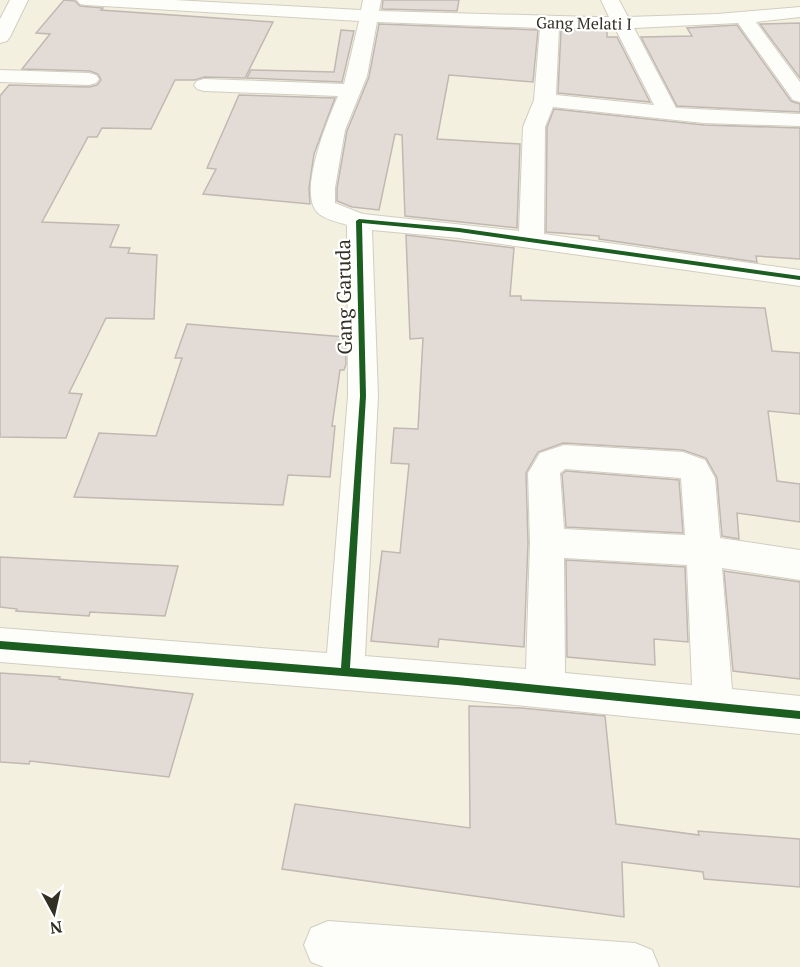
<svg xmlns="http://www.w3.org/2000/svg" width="800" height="967" font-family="'PT Serif',serif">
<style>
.building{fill:#e3dbd5;stroke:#c0b8b2;stroke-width:1.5}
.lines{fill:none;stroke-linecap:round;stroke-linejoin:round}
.minor-casing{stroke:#d1cec1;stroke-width:2}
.minor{fill:#fdfdfa;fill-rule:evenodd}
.cycleway-casing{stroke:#fff;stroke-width:3}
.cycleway{fill:#1b5e20;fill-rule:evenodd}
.labels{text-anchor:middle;stroke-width:4.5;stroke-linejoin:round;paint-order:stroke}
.far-street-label{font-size:16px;fill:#322f23;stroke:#fff}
.street-label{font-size:20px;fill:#322f23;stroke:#fff}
</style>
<rect width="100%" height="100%" fill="#f4f0df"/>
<!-- building -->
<path class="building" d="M64,0l11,1 5,5 23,2 -2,2 172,12 -28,56 -41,-1 -9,3h-20l-24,49 -49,-1 -5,9h-9l-46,85 77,3 -9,22 20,1 -2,5 29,2 -3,64 -48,-1 -37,75 13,1 -16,44 -66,-1v-341l9,-11 80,2 8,-2 4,-5 -3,-6 -8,-3 -68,-2 28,-35 -14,-1z
M383,0h76l-2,11 -75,-2z
M800,23v55l-40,-54z
M379,24l159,6 -5,52 -84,-7 -12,64 83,5 -3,84 -112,-12 -3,-81 -7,-1 -16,76 -27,-3 -15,-6v-13l10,-57 22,-54z
M737,25l54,76 9,3v8l-123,-6 -36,-69 51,-1 -5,-8z
M341,30l13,1 -12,51 -95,-4 4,-8 83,2z
M561,30h46v7h10l33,65 -92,-9z
M239,95l96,3 -21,56 -5,34 1,16 -107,-10 13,-25 -9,-1z
M554,109l150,16 96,3v131l-44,-3 1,6 -158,-23v-3l-53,-4 1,-105z
M406,235l108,13 -4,48h11v4l244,8 7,43 28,2v61l-32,-3 9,70 23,3v38l-63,-9 2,26 -17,-3 -5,-58 -11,-20 -23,-8 -120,-7 -25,9 -12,21 2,70 -4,104 -85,-8 -1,8 -67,-6 11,-90 18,2 9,-89 -18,-1 3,-35 24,1 5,-91 -13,1z
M187,324l158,13 1,27 -2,6h-4l-8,56h3l-5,51 -42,-2 -5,30 -209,-8 25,-64 57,3 26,-78h-7z
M566,471l113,9 4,53 -117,-6 -4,-53z
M0,557l115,6 63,3 -13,50 -75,-4 -1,4 -73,-5 1,-2 -17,-2z
M566,560l119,7 3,75 -34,-3 1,26 -88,-8z
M724,571l76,11v97l-67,-8z
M0,673l60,4 -1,2 134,15 -24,83 -139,-16 -1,3 -29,-2z
M469,706l52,2 84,8 11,108 83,11 -1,-4 102,8v48l-96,-8 -1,-7 -81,-10 2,55 -342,-48 13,-65 175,24z"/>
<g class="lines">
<!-- minor casing -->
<g class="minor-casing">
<path id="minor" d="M10,0h18l-18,37 -3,4 -7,2v-24z
M77,0h97l187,10 2,-10h18l-2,11 214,6h16l-8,-17h18l9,17 89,-3 83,-7v10l-44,5 44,60v20l-7,-2 -55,-77 -104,5 42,80 124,6v12l-96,-3 -151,-16 -8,20 -1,107 256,36v16l-341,-48 -87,-8 6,166 -13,260 161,13 4,-126 -2,-70 12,-20 24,-8 119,7 22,8 10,18 5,60 80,12v30l-78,-12 10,121 68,7v38l-343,-35 -457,-37v-34l327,25 21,-257 -1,-171c-9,-3 -24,-6 -30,-13 -19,-21 11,-93 21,-116l-134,-5 -7,-2 -3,-4 3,-4 7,-2 140,5 15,-63 -273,-16 -6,-1zM377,22l163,6 -6,72 -11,27 -4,104 -156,-17 -28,-11v-15l10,-58 22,-54zM559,28h56l39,77 -98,-10zM565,469l116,9 4,57 -121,-6 -4,-56zM564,558l123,7 5,120 -127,-12z
M0,70l89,3 7,2 3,4 -3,4 -7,2 -89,-3z
M328,921l307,22 17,7 7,17h-335l-13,-5 -7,-17 7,-17z"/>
</g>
<!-- minor -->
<use href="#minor" class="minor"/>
<!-- cycleway casing -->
<g class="cycleway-casing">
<path id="cycleway" d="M359,219l100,9 341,48v4l-341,-48 -97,-9 4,173 -16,272 107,9 343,34v8l-343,-34 -457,-36v-8l341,27 19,-272 -4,-175z"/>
</g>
<!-- cycleway -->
<use href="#cycleway" class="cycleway"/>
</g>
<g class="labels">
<!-- far-street labels -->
<g class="far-street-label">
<text transform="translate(584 23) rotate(1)" y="6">Gang Melati I</text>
</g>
<!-- street labels -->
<g class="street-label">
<text transform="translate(344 297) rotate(-91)" y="7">Gang Garuda</text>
</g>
</g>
<!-- north arrow -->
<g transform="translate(54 913) rotate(172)" stroke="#ffffff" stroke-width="4.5" paint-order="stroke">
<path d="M0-4.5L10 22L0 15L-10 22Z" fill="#322f23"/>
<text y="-9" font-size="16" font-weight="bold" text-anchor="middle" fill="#322f23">N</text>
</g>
</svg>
